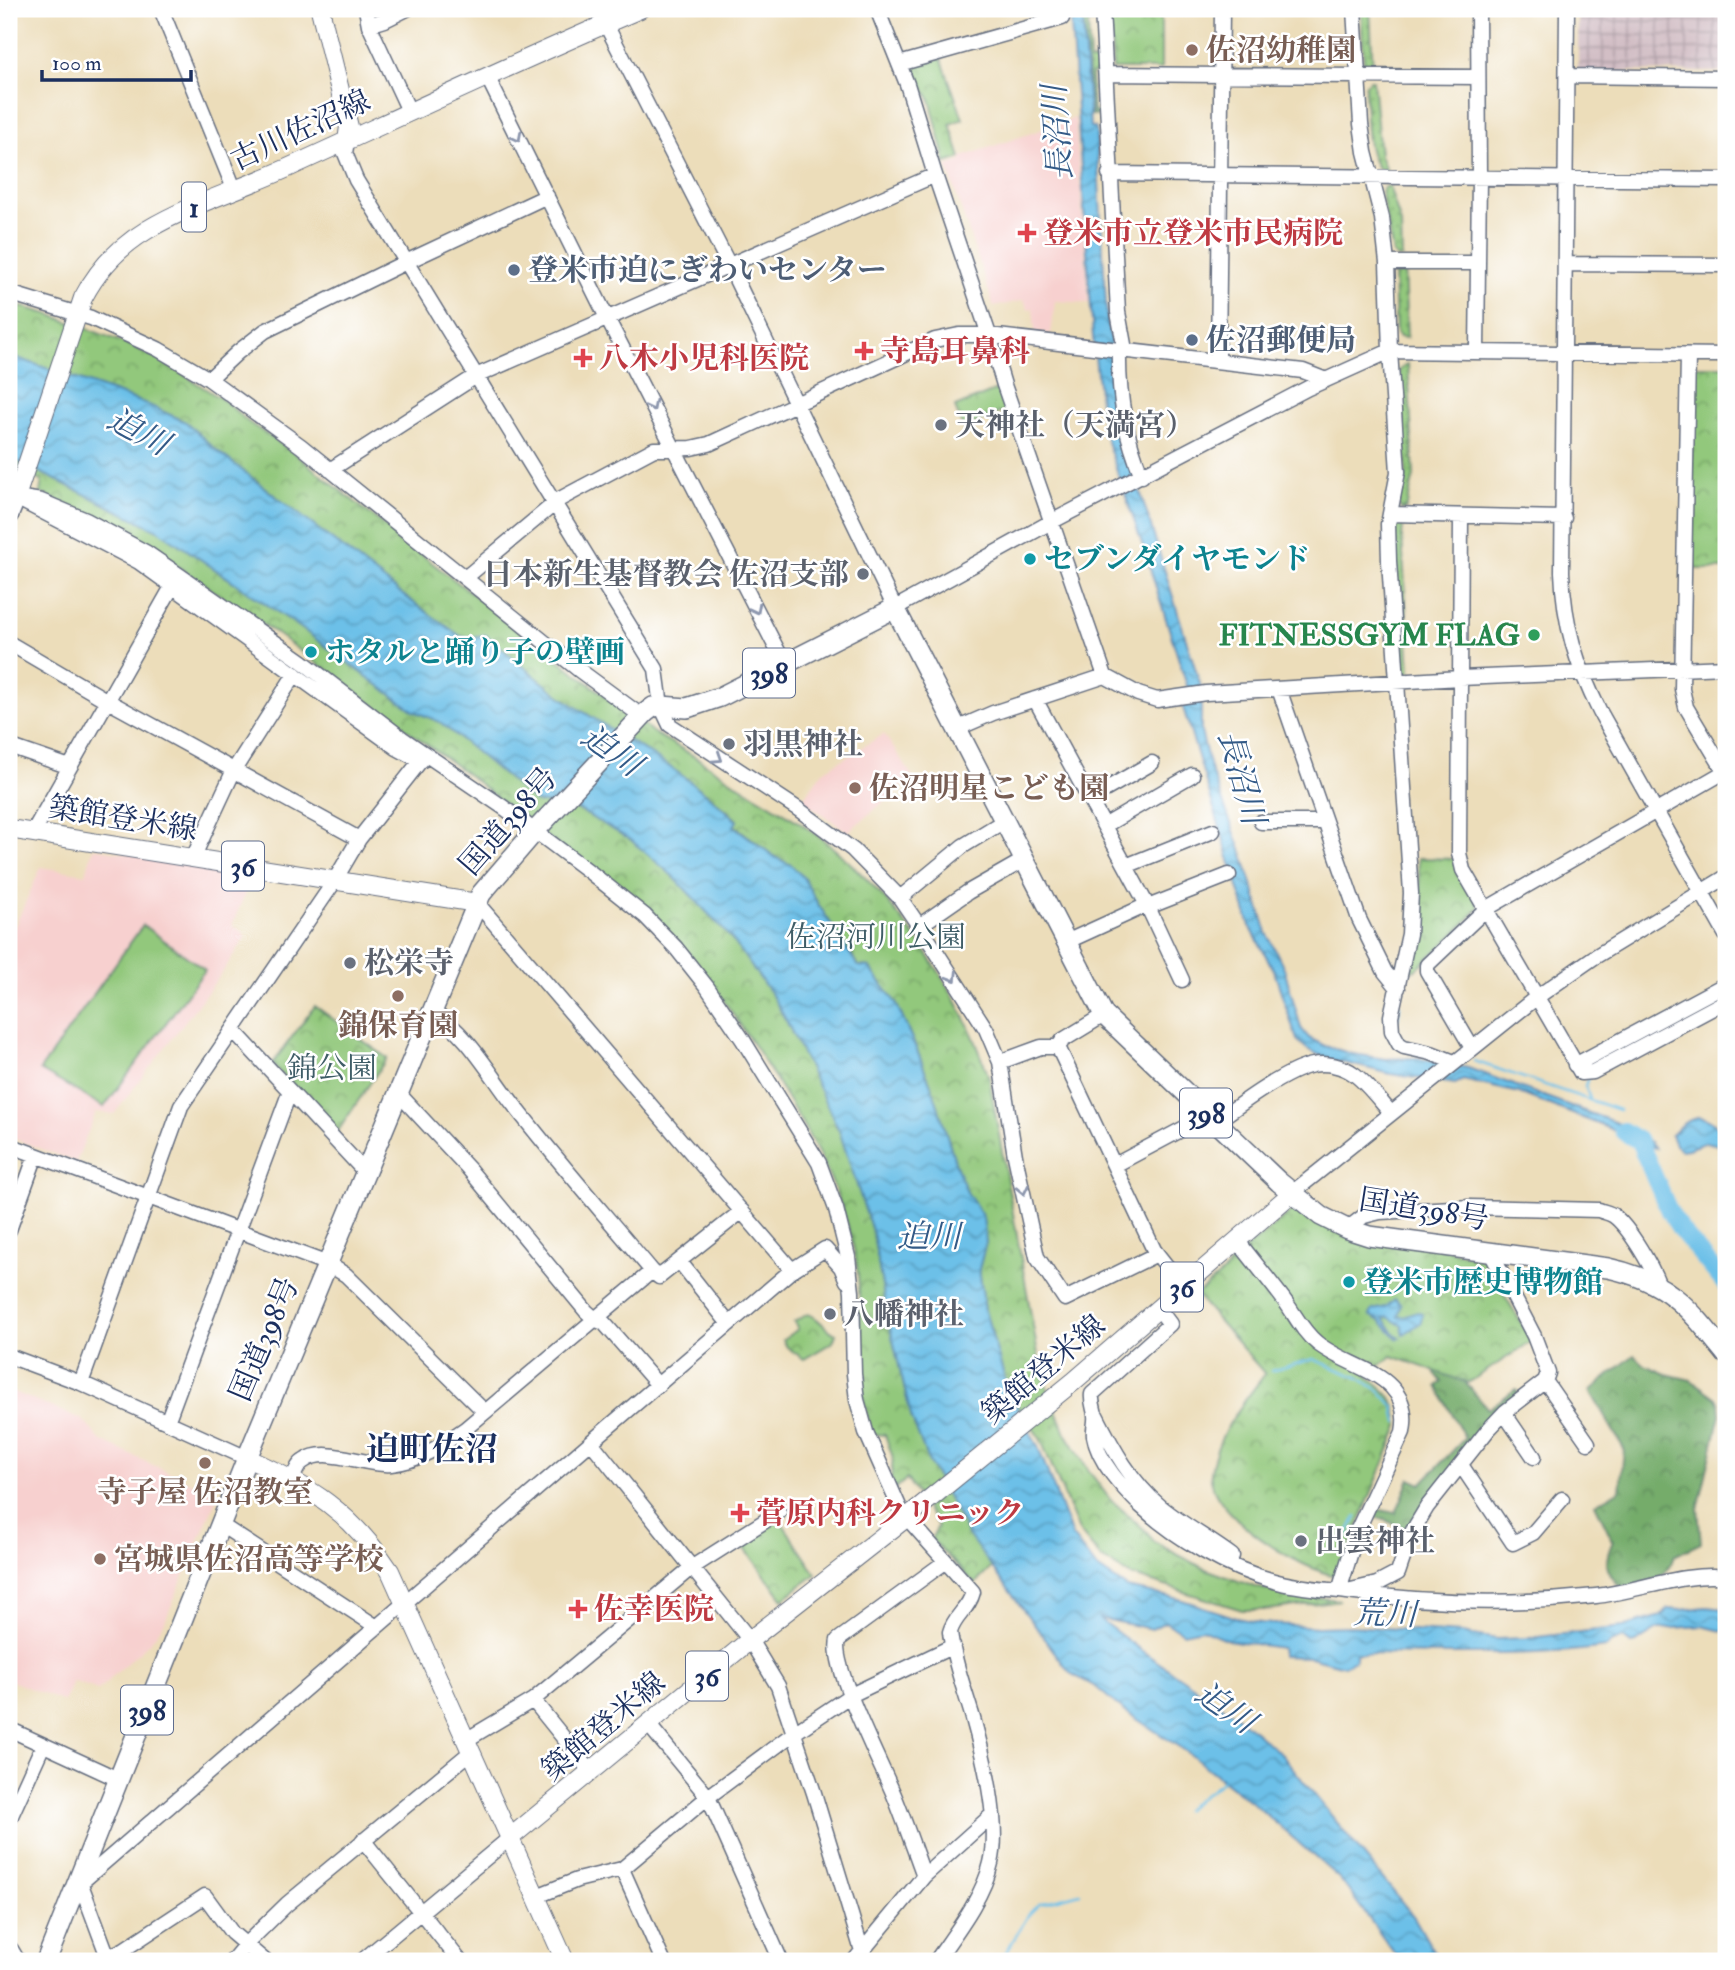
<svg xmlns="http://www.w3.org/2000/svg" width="1735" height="1970" font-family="'IM FELL Double Pica','Noto Serif JP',serif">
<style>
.built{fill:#f7d0cf}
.industrial{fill:url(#industrial-grid)}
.grass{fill:url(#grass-dots);stroke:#567c6c;stroke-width:2}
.forest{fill:url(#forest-crowns);stroke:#486e64;stroke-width:2}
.park{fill:url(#park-crowns);stroke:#567c6c;stroke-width:2}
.pitch{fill:#92c87b;stroke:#567c6c;stroke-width:2}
.water{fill:url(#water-waves);stroke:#4478a3;stroke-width:2}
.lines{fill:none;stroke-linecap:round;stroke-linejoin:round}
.stream{stroke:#6cc0e8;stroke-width:2.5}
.river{stroke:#6cc0e8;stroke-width:18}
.minor-casing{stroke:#646c7e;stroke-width:17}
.major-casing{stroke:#646c7e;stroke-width:20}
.highway-casing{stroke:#646c7e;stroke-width:22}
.minor{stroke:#fff;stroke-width:14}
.major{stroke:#fff;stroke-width:18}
.highway{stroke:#fff;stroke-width:19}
.oneway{stroke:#8d97ae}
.education-dot{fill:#8d6e63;stroke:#fff;stroke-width:2.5}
.health-dot{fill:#e0444e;stroke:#fff;stroke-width:2.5}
.service-dot{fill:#5c6f8a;stroke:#fff;stroke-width:2.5}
.worship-dot{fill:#6b7280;stroke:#fff;stroke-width:2.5}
.culture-dot{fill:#0f9aa8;stroke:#fff;stroke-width:2.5}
.leisure-dot{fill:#2e9e5b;stroke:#fff;stroke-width:2.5}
.labels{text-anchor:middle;stroke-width:5;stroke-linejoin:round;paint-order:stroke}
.shield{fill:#fff;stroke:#5f6d8e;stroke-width:2}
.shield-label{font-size:28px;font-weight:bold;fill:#1b2f5e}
.education-label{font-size:30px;font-weight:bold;fill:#785e54;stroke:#fff;text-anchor:start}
.street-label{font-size:30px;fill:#1b2f5e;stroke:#fff}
.health-label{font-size:30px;font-weight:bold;fill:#be3a42;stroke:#fff;text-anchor:start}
.service-label{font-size:30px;font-weight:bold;fill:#4e5e75;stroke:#fff;text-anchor:start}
.worship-label{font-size:30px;font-weight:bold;fill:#5b616d;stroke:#fff;text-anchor:start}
.culture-label{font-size:30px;font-weight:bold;fill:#0d838f;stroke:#fff;text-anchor:start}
.leisure-label{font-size:30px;font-weight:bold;fill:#27864d;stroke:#fff;text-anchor:end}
.park-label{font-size:30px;fill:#3f5d67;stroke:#fff}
.water-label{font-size:32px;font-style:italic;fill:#335a87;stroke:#fff}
.quarter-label{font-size:33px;font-weight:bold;fill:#1b2f5e;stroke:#fff}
</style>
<defs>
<pattern id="industrial-grid" width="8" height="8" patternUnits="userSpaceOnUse" patternTransform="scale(1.75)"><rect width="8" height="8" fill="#d2bec5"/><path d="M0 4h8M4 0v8" fill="none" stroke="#aa9ba3"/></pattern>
<pattern id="grass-dots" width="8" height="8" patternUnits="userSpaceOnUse" patternTransform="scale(1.75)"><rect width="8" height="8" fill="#92c87b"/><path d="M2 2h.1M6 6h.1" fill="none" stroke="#76a368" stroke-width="1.8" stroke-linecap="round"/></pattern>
<pattern id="forest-crowns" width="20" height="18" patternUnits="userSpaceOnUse" patternTransform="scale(1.75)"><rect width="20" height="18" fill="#75ac6b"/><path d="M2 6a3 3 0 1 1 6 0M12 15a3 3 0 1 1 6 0" fill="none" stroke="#5f8c5b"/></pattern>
<pattern id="park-crowns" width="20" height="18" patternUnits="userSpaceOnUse" patternTransform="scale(1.75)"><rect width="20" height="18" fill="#92c87b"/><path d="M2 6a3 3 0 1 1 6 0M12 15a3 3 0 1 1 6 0" fill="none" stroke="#76a368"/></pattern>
<pattern id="water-waves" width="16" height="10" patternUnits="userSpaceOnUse" patternTransform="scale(1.75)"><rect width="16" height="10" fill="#6cc0e8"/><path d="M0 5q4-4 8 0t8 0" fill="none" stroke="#589cbf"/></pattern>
</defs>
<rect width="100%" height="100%" fill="#fff"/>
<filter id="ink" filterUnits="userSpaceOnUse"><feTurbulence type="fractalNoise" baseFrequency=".0143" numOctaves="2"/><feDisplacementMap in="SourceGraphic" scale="14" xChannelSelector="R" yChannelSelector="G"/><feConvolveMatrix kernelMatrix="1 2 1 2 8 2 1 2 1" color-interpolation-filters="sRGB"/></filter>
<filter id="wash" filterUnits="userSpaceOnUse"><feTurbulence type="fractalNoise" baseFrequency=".00686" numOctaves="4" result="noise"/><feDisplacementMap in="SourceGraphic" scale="28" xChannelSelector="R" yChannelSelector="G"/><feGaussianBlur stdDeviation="1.57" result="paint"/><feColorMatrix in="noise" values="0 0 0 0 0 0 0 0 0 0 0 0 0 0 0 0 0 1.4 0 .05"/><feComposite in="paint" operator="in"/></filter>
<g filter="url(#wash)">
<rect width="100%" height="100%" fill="#ecddba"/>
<!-- built -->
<path class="built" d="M1075,118l14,185 -34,-2 -4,33 -16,-2 -2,-24 -5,1 -4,-9 -30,7 -47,-141 15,-5v-4z
M884,734l29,43 -65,55 -46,-32 21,-29z
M93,848l152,25 -5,11 8,3 -16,38 14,11 -24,37 -108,141 -18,-2 -20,50 -67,-25v-198l32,-72 45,7z
M9,1390l74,30 18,21 117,54 -54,128 -13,18 -53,49 -25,-9 -9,21 -55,-22z"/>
<!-- industrial -->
<path class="industrial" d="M1578,9h148v63l-146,-1 -2,-2z"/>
<!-- grass -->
<path class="grass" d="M1083,9h5v5l7,-1 1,9 -8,1 2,38h8l1,11 -8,2 2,38h7v3h-9z
M1361,9h9l3,61 -9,-4z
M1370,80h3l7,75 6,15h-6c-16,-14 -14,-64 -15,-85z
M1386,186h3l12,38 1,34h-4l-5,-4 -12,-63z
M1398,268h6l3,70 -7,-1 -4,-4 -2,-59z
M1408,364l6,112 -8,33 -4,1 -4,-6 8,-28v-12l-7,-94z
M1404,519l-2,17 8,137 -7,-1 -9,-142v-6z"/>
<!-- forest -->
<path class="forest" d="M1406,1337l47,31 35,41 28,-20 3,5 -111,135 -40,-15 3,-6 25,5 14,-34 11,5 44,-46 -28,-52 5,-4z
M1634,1355l11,10 21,9 25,6 25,18 3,6 1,11 -22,94 3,34 -27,13c-8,27 -29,26 -54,31 -16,-17 -16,-26 -7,-46l-18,-37 25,-14 4,-41 -34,-58z"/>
<!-- park -->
<path class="park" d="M1109,9h52v60h-48z
M941,58l22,61 -13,5 11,34 -15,5 -16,-64 -18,-32z
M9,303l42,12 76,29 35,17 64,41 22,20 42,28 111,89 254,195c29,15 55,32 82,50 35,22 71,41 102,69 64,56 125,144 150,225l52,293 22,57 26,43 20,27 38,34 7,10 49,26 52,19 31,7 54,6 -73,10h-25l-112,-35 -29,-17 -22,-27 -38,-91 -32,-47 -24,-82 -6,-42 7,-27 -29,-74 -23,-75 -18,-45 -20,-45 -27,-36 -10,-1 -41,-62 -15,-27 -12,-12 -15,-7 -42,-33 3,-5c-49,-47 -110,-79 -167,-117 -29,-20 -56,-45 -84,-67l-23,2 -56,-40 -191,-148 -30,-28 -42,-19 -135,-48z
M1696,366h30v203h-29l-7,-6 2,-194z
M999,389l8,21 -44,18 -8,-21z
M9,457l149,73 143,98 113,83 26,11 96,80 37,5 58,33 43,37 57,61 41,57 15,27 52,108 34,104 15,85 23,97 16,42 42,78 24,30 -18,18 -44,-45 7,-13 -31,-47 -13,10 -3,-10 2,-21 -8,-23 -13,-1c-5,-20 -11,-41 -13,-62 -1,-35 3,-78 -3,-112 -14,-78 -57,-144 -99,-210 -25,-37 -48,-74 -78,-107l-208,-166 -194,-143 -116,-79 -65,-37 -56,-25 2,-12 -33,-12z
M1418,858l38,1 23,48 -26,29 -39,35 -4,-1 11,-66z
M315,1006l72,52 -51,76 -64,-70z
M1299,1210l184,49 49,82 -64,42 -76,-27 -25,20c21,16 29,22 32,50l-62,150c-35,-5 -132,-64 -126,-104 5,-37 32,-69 54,-98l-69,-79 30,-25 7,-11 59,-48z
M808,1314c12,4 16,15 28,20l-3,8 -29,17 -17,-12 -4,-7 15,-11 -4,-7z
M779,1518l37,56 -33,25 -43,-57z"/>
<!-- pitch -->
<path class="pitch" d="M143,925l62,45 -101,137 -64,-37z"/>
<!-- water -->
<path class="water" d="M1070,9h12l8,118h5l1,4 11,191 6,33 6,69 82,263v45l9,36 33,87 24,78 17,35 17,60 8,10 16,8 28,8 32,5 30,-1 53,10 154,57 28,17 5,6 -21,-6 -18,-11 -97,-38 -56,-13 -8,4 -64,-10 -66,-16 -18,-9 -10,-9 -23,-69 -24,-45 -68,-222 6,-15 -44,-140 -41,-119 -10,-93z
M9,355l135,48 42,19 30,28 191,148 56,40 23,-3c28,23 55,48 84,68 57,38 118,70 167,118l-3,5 42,32 15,7 12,12 15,27 40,62 11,1 27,36 20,45 18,45 23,75 10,24 16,25 3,25 -7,27 6,42 24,82 29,54 34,89 24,31 31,21 52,11 58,19 24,5 57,4 32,-1 112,7 35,6 32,-1 94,-11 38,-11 7,-7 13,1 25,-3 20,2v23l-24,-6 -44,3 -23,14 -4,1 -8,-6 -13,5 -3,4c-83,11 -168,6 -251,6v6l-12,7 -34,-9 -28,-1 -1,-8 -53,-8 -26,-11 -19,4 -18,-11 -13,7 -54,-11 44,33 96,66 44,38 132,162 25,44h-39l-60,-82 -80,-70 -73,-57 -64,-42 -27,-23 -26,-14 -101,-137 -42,-78 -16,-42 -23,-97 -15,-85 -34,-104 -52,-108 -15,-27 -41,-57 -57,-61 -43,-37 -57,-33 -38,-5 -96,-80 -26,-11 -113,-83 -143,-98 -149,-73z
M1697,1117c15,1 24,11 24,25l-3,3 -12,-3 -18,7 -7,1 -6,-5 -4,-10 11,-11z
M1395,1299l6,6 -3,12h6l14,-5 5,3 -3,8 -16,11 -2,-8 -14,-9 -4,1 11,17 5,3 -2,1 -17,-18 -11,-6 3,-5 13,-3z"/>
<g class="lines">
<!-- stream -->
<path class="stream" d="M1416,926l1,-18
M1398,1019l2,-14
M1677,1019l49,-27
M1474,1061l145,49
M1588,1077l-3,9 5,13
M1271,1371l42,-12 46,19 21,13 14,16 3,15
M1346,1537l10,-20
M1184,1810l39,-30
M1001,1961l28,-47 10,-10 41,-11"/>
<!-- river -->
<path class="river" d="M1623,1131l16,10 30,70 12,19 45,55"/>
</g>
</g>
<g filter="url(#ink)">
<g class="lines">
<!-- minor casing -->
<g class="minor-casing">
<path id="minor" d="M161,9l74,182
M366,9l3,16 16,-5 22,-11
M598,9l131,256 166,343 156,-86 257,-134 82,-37 336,4
M877,9l30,75 28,91 54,160 15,50 101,291
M1102,9l16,303 7,38
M1354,9l7,115 4,28 17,66 5,45 3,88 8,121 -10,52 1,37 22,332 -2,41 -18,82 1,15 7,13 5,3 27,6 23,9
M1567,9l-5,563c2,53 14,92 38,140l126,223
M369,25l40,86
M899,64l163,-46
M1106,74l372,3
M487,76l120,242 178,347
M1567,76l159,2
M347,141l-2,12 11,27 300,489 5,37 9,19 128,84 55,41 47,48 32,47 54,84 14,33 15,94 22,101 28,42 92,-45
M1109,174l617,6
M1387,263h91
M1566,264l160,1
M9,293l82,25 67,31 51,30 92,67 278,224 57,42 2,7
M1119,349c-1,43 6,87 23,127
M1477,352l2,-175 -1,-168
M1688,355l-6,334 4,18 39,65
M1218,361l4,-352
M209,379l29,-27 27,-21 141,-69 141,-66
M330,470l146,-94 459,-201
M16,497l25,4 45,19 61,33 32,22 124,87 100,77 100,68 88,66 54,43 31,32 31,39 36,53 76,123 17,46 12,48 4,35 2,82 3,26 9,32 35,79 72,81c-4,17 -19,24 -23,40 3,27 14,56 22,83 11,39 29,108 19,148 -8,35 -35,69 -55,98
M20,500l119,62 258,186 24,13
M1390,514l174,4
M1461,516l-2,337 4,17 118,203 12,-1 133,-71
M465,578l95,-79 94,-50 37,-1 18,-4 226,-104 24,-5h30l314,36 23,9
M9,643l97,57 253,139 -27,46 -151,221 -100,277
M1279,689l80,230 26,53 13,16
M1035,699l112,206 -81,37
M956,729l37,-16 112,-37 33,18 19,6 49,-7 254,-15 266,-11
M9,746l61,21
M1089,799l63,-36
M1261,822h64
M1104,826l88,-51
M33,832l140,-247
M359,839l66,-84
M193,858l41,-88 61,-96
M1126,866l87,-35
M900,898l63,-52 41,-25
M477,903l315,367
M1147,905l35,75
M1148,907l81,-32
M919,926l49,-34 56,-32
M432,1012c34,18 59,64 82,93 44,57 92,111 138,166
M234,1031l132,142
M1058,1047l5,-7 41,-25
M1472,1048l-45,-77v-6l59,-56 240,-138
M1000,1062l41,-15h17l96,203 29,37
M1575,1065l151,-81
M399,1094l69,74 118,143 10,9 8,3 54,62
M1216,1122c23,-17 70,-52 97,-57 13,-3 30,1 41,9 14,10 25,26 37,39
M9,1145l319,119 18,11 139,137
M1115,1165l94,-50
M1292,1193l245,-196 56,-39 133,-81
M1347,1229l17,-13 16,-4 90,-5 129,3c5,2 11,3 15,6 15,11 39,52 45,70
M9,1230l27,-75
M1237,1240c16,21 34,42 50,64 9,13 17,29 30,39 33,27 97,30 86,89l-45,97 -19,62
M680,1262l49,62
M847,1281l-6,-14 -16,-18 -33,21 -201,172 159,198 28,46 36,107 48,158
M1158,1308l12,16 -78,70c-1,8 2,13 3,21 1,7 -2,14 -1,21 4,26 29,52 47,70 34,32 88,63 133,75 24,7 48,8 73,11 81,11 167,13 249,4 39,-4 92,-25 130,-19
M9,1356l72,27 166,75
M1545,1381l43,62
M1504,1413l30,44
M1096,1415c17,34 35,67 65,92 22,18 48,32 71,49
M167,1422l123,-331
M1461,1465l52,78 20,-10 29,-34
M292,1479c3,-6 6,-15 12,-18 22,-16 61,6 87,3 29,-3 51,-19 74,-35l187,-158 7,6 83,-66
M221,1525l156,102
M1351,1590l26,-6 21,-11 14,-41 15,-25 61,-77 17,-18 40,-31 3,-8 -14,-37 -44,-85
M533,1700l58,72
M648,1724l60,73 73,164
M9,1729l111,51
M466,1740l67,-40 158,-132 88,-56
M9,1820l34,-75
M363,1840l97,121
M924,1876c-10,-27 -19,-54 -30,-81 -12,-29 -64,-130 -56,-155l107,-78
M80,1878l5,1 506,-437
M77,1884l5,3 26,70
M537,1896l40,-16 45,-11
M100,1961l23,-11 82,-54 27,37 33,28
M232,1961l14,-17 41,-40 184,-152
M362,1961l149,-124
M663,1961l-41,-92 86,-72 86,-64 57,-38 102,-49
M854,1961l70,-85 68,-61"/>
</g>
<!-- major casing -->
<g class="major-casing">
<path id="major" d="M320,9l29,118 -2,14
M16,497l67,-199c15,-29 36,-51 64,-68 45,-27 98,-42 145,-64 116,-53 231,-107 348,-157
M9,829l468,74
M247,1458c64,29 103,53 143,113l175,390
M511,1837l239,-197 156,-122 167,-136 219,-189"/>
</g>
<!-- highway casing -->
<g class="highway-casing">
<path id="highway" d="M9,495l7,2 -7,17
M9,1951l6,10
M46,1961l201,-503 234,-564 54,-63 110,-118 8,-6 8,-1 26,2 33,-11 175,-89 209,407 175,167 42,34 26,13 22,7 239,32c61,13 81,40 118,86"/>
</g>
<!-- minor -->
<use href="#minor" class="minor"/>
<!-- major -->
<use href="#major" class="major"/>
<!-- highway -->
<use href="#highway" class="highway"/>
</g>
<!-- one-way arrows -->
<defs><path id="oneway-chevron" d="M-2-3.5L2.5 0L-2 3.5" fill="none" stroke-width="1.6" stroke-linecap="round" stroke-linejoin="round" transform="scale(1.75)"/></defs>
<g class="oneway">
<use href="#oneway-chevron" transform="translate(517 137) rotate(63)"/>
<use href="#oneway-chevron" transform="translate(652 406) rotate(63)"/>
<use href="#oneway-chevron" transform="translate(756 609) rotate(63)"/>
<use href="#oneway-chevron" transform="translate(718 758) rotate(33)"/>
<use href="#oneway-chevron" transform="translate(953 977) rotate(58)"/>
<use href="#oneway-chevron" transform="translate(1023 1190) rotate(78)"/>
</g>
</g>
<!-- markers -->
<g class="education-dot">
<circle cx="1192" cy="50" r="7"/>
<circle cx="855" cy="788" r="7"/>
<circle cx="398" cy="996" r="7"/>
<circle cx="205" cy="1463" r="7"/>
<circle cx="100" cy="1559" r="7"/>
</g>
<g class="health-dot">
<path d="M1023.5 222.5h7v7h7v7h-7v7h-7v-7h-7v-7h7z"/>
<path d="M860.5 340.5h7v7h7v7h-7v7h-7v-7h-7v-7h7z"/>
<path d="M579.5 347.5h7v7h7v7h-7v7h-7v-7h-7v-7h7z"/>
<path d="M736.5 1502.5h7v7h7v7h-7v7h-7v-7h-7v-7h7z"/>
<path d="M574.5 1598.5h7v7h7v7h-7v7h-7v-7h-7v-7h7z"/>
</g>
<g class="service-dot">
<circle cx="514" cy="270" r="7"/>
<circle cx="1192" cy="340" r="7"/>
</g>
<g class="worship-dot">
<circle cx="941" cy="425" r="7"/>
<circle cx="863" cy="574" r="7"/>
<circle cx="729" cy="744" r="7"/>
<circle cx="350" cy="963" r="7"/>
<circle cx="830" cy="1314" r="7"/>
<circle cx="1301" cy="1541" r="7"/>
</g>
<g class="culture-dot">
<circle cx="1030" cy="559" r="7"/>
<circle cx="311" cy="652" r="7"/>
<circle cx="1349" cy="1282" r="7"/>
</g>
<circle class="leisure-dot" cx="1534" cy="635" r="7"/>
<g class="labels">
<!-- shield labels -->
<g class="shield">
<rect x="182" y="182.5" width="24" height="49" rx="5"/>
<rect x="743" y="648.5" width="52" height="49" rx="5"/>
<rect x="222" y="841.5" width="42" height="49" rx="5"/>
<rect x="1180" y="1088.5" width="52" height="49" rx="5"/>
<rect x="1161" y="1262.5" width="42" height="49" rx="5"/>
<rect x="686" y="1651.5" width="42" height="49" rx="5"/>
<rect x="121" y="1685.5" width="52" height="49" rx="5"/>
</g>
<g class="shield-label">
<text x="194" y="217">1</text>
<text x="769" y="683">398</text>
<text x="243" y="876">36</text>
<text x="1206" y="1123">398</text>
<text x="1182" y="1297">36</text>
<text x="707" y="1686">36</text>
<text x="147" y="1720">398</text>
</g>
<!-- education labels -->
<g class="education-label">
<text x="1206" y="60">佐沼幼稚園</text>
<text x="869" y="798">佐沼明星こども園</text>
<text x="398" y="1035" text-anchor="middle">錦保育園</text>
<text x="205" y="1502" text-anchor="middle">寺子屋 佐沼教室</text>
<text x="114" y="1569">宮城県佐沼高等学校</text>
</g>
<!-- street labels -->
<g class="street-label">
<text transform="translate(300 130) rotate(-25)" y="10">古川佐沼線</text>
<text transform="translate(123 818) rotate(9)" y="10">築館登米線</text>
<text transform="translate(508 821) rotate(-49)" y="10">国道398号</text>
<text transform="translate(1424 1209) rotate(9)" y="10">国道398号</text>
<text transform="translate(264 1339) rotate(-67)" y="10">国道398号</text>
<text transform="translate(1043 1369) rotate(-40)" y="10">築館登米線</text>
<text transform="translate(603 1726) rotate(-40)" y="10">築館登米線</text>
</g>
<!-- health labels -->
<g class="health-label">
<text x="1043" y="243">登米市立登米市民病院</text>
<text x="880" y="361">寺島耳鼻科</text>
<text x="599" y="368">八木小児科医院</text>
<text x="756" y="1523">菅原内科クリニック</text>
<text x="594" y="1619">佐幸医院</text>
</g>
<!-- service labels -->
<g class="service-label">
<text x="528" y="280">登米市迫にぎわいセンター</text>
<text x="1206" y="350">佐沼郵便局</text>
</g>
<!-- worship labels -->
<g class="worship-label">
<text x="955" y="435">天神社（天満宮）</text>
<text x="849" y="584" text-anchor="end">日本新生基督教会 佐沼支部</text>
<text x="743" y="754">羽黒神社</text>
<text x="364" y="973">松栄寺</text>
<text x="844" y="1324">八幡神社</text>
<text x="1315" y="1551">出雲神社</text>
</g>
<!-- culture labels -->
<g class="culture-label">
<text x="1044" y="569">セブンダイヤモンド</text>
<text x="325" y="662">ホタルと踊り子の壁画</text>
<text x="1363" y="1292">登米市歴史博物館</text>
</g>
<!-- leisure labels -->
<g class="leisure-label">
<text x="1520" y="645">FITNESSGYM FLAG</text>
</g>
<!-- park labels -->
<g class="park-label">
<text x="876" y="947">佐沼河川公園</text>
<text x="332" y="1078">錦公園</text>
</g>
<!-- water labels -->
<g class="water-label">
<text transform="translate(1057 133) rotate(-94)" y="11">長沼川</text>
<text transform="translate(139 431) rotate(28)" y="11">迫川</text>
<text transform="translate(612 750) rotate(35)" y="11">迫川</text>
<text transform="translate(1242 777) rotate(74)" y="11">長沼川</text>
<text x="929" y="1247">迫川</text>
<text transform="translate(1385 1613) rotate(2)" y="11">荒川</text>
<text transform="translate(1226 1707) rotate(35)" y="11">迫川</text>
</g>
<!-- quarter labels -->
<g class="quarter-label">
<text x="432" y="1460">迫町佐沼</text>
</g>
</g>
<!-- margin -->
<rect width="1735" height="1970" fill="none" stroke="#fff" stroke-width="35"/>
<!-- scale -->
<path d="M42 70v10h149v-10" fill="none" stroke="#1b2f5e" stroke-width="3.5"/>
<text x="52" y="70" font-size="21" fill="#1b2f5e" stroke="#ffffff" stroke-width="5" paint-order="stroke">100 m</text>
</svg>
